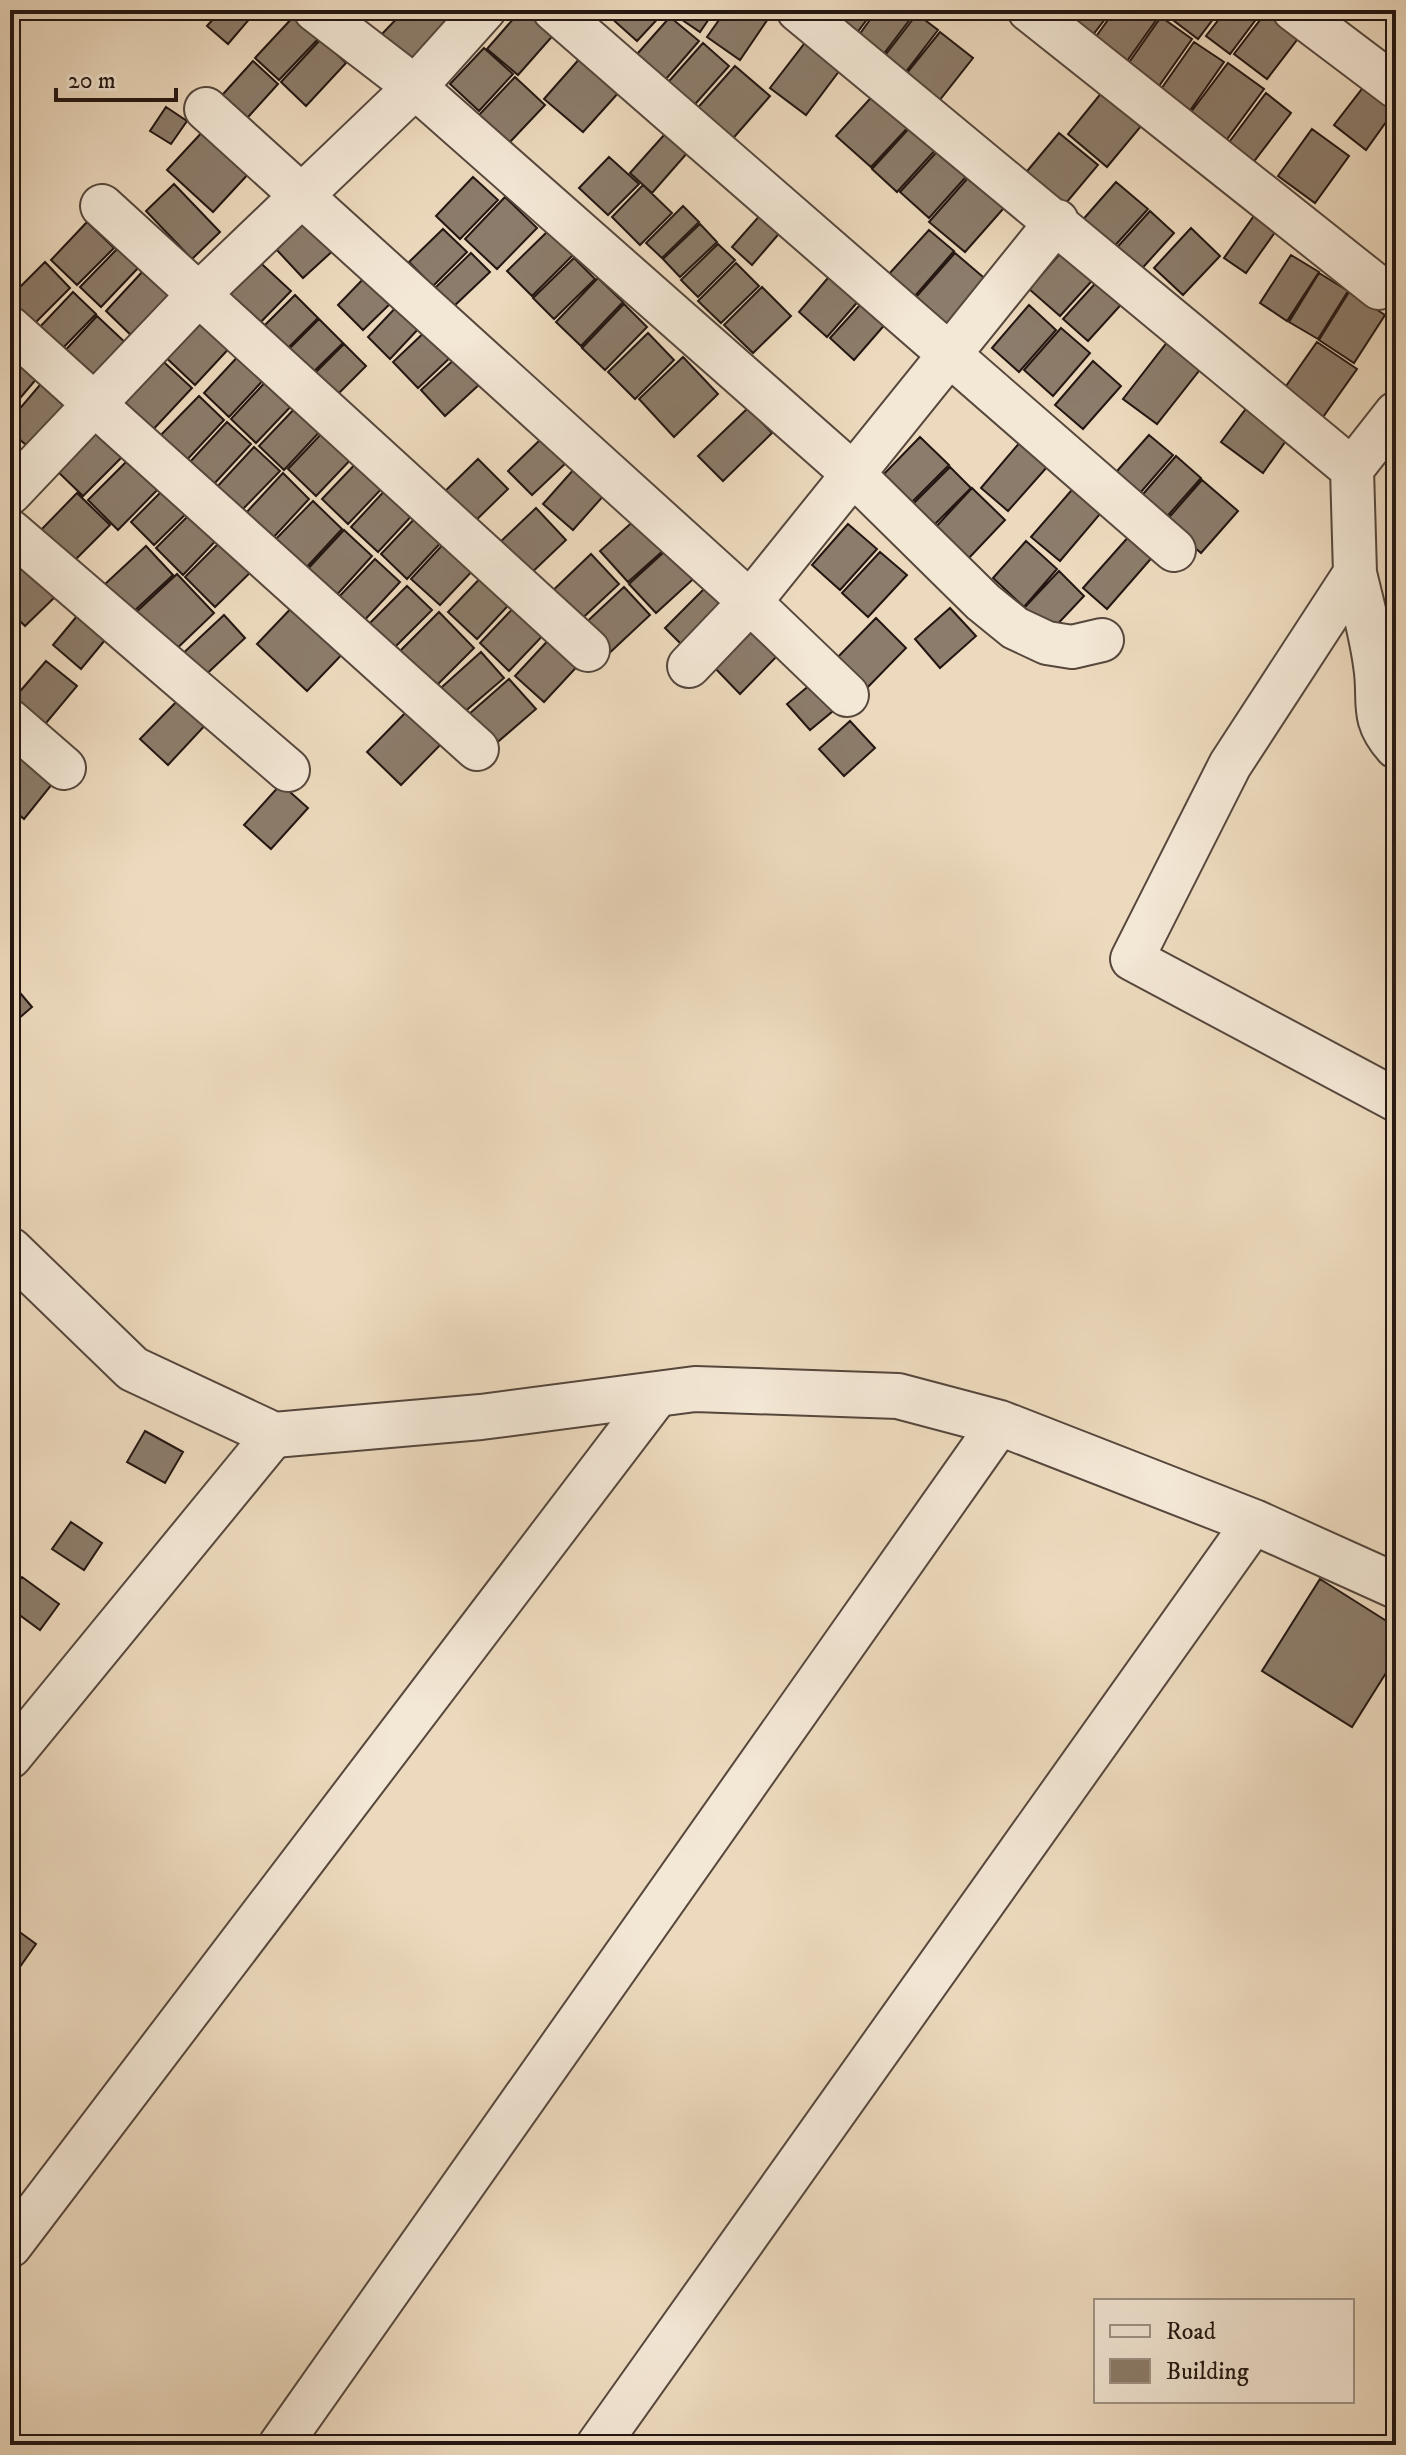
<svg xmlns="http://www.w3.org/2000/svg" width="1406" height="2455" font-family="'IM FELL DW Pica',serif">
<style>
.building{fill:#8c7c6b;stroke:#231612;stroke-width:2}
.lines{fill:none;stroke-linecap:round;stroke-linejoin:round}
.minor-casing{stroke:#56473d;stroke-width:46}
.tertiary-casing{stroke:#56473d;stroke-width:48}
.minor{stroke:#f3e7d5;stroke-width:42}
.tertiary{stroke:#f3e7d5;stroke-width:44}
</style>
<rect width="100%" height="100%" fill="#eddabe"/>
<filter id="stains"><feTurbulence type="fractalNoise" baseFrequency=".0025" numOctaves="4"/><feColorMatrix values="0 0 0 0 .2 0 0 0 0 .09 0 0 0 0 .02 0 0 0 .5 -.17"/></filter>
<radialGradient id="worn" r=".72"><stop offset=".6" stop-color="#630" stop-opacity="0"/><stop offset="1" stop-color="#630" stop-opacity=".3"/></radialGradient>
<!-- building -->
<path class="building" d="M221,10h36l-29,34 -21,-18z
M405,10h37l14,13 -43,45 -33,-32z
M521,10h10l25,22 -38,43 -31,-26z
M616,10h46l2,2 -27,29 -27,-24z
M674,10h41l-15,22 -28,-19z
M726,10h48l-34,50 -33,-23z
M838,10h36l-21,28 -24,-17z
M877,10h32l5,4 -35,46 -25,-18z
M1071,10h41l-20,26 -26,-19z
M1115,10h36l8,6 -32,45 -32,-23z
M1168,10h52l-22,29 -33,-25z
M1226,10h37l-33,44 -24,-18z
M1267,11l33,25 -33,43 -33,-25z
M917,14l21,16 -37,48 -21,-16z
M295,15l25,22 -41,43 -24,-22z
M670,17l29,24 -40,46 -29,-25z
M1161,17l31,22 -33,47 -31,-22z
M940,32l33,26 -38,48 -33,-27z
M811,35l35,27 -40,53 -36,-27z
M321,39l25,24 -40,43 -25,-24z
M1194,42l30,20 -35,50 -30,-20z
M703,43l26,23 -40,45 -26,-23z
M484,48l29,26 -34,37 -29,-27z
M581,57l39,34 -37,41 -39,-33z
M253,61l25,23 -38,42 -25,-23z
M1228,63l36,26 -39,53 -37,-26z
M735,66l35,30 -41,47 -35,-31z
M515,77l30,28 -36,38 -30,-28z
M1365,85l31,23 -30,42 -32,-25z
M1107,86l40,33 -40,48 -39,-33z
M878,90l35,32 -42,45 -35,-31z
M1266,93l25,20 -39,51 -25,-19z
M166,107l21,14 -16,23 -21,-13z
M913,124l25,23 -41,45 -25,-23z
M673,125l22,19 -43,49 -22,-20z
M205,129l46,42 -38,41 -46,-42z
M1312,129l37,27 -34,47 -37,-27z
M1059,133l39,32 -37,44 -38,-33z
M944,144l28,26 -43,48 -29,-26z
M609,157l30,27 -31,31 -29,-27z
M975,170l35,31 -45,51 -36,-30z
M473,177l25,23 -38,39 -24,-23z
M1116,182l32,27 -37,41 -31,-27z
M174,184l46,48 -28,27 -46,-48z
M643,185l29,28 -32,32 -28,-28z
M505,197l32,31 -40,41 -32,-30z
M769,205l20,17 -37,43 -20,-18z
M683,206l16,16 -37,36 -16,-15z
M1150,211l24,22 -37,41 -25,-21z
M1256,213l22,15 -32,45 -22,-15z
M310,217l27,30 -34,31 -28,-30z
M87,222l27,26 -37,37 -26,-25z
M700,224l17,18 -37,35 -17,-18z
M1191,228l29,28 -37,39 -29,-27z
M443,229l24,23 -34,34 -24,-24z
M929,230l25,21 -39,45 -26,-22z
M548,231l25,24 -41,41 -25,-25z
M718,244l17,16 -37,37 -17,-17z
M1066,247l32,27 -38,42 -31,-27z
M118,248l21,19 -38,40 -21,-20z
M471,253l19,19 -38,36 -18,-19z
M955,253l34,29 -39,45 -34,-30z
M1291,255l28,17 -32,49 -27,-18z
M253,256l38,35 -38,39 -38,-34z
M574,258l21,21 -41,40 -21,-21z
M45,262l25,26 -40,40 -20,-20v-11z
M736,263l23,23 -38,37 -23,-22z
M839,265l29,25 -41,47 -28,-25z
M143,271l33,31 -38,40 -32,-31z
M1319,273l29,18 -30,48 -29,-17z
M368,274l26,26 -31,30 -25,-25z
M1102,276l25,22 -39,43 -25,-22z
M598,278l25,24 -42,44 -25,-24z
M762,287l29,29 -38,37 -29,-28z
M73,292l23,22 -37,38 -22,-22z
M1349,292l36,23 -31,48 -35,-23z
M870,294l24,20 -40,46 -24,-22z
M295,295l23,23 -40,40 -23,-23z
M400,303l22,22 -32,34 -22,-22z
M624,304l23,23 -42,43 -23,-22z
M1029,305l27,25 -37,42 -27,-24z
M199,308l36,34 -40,43 -36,-34z
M97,316l32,30 -36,39 -32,-30z
M319,319l24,24 -41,40 -23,-24z
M430,327l25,26 -37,35 -25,-26z
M1061,328l29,25 -37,43 -29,-26z
M648,333l26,27 -39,39 -27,-27z
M1172,336l34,26 -49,62 -34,-25z
M1317,342l40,27 -34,48 -39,-28z
M344,344l22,22 -40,40 -22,-22z
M10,347l34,23 -34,40z
M243,351l25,24 -39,42 -25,-24z
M155,354l37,34 -45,48 -36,-34z
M457,357l24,26 -36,33 -24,-26z
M683,357l35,37 -44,43 -35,-38z
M1093,361l28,25 -38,43 -28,-24z
M270,377l26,24 -40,42 -25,-24z
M45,379l30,26 -42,46 -23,-20v-11z
M199,396l25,24 -41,44 -26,-25z
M1254,398l41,30 -32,45 -42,-31z
M299,404l25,23 -40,43 -25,-24z
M748,408l24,25 -49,48 -25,-25z
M98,421l30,30 -45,45 -30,-29z
M227,422l24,22 -38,41 -24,-22z
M326,429l29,26 -39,41 -28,-27z
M1027,434l28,24 -47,53 -27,-23z
M1149,435l24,20 -39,45 -24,-21z
M543,437l24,25 -35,33 -24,-24z
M920,437l29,28 -39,39 -28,-28z
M254,447l26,24 -39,40 -25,-23z
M135,453l30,29 -47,48 -30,-30z
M1176,456l25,22 -38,43 -25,-21z
M361,458l26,25 -39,41 -26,-25z
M478,459l30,30 -40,39 -30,-30z
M950,467l21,21 -38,38 -21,-21z
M575,468l30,26 -32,36 -30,-26z
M283,473l26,26 -38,41 -27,-25z
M175,478l24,23 -45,44 -23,-23z
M1202,480l36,31 -37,42 -36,-31z
M1077,484l28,24 -45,53 -29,-24z
M390,485l27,25 -39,42 -27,-25z
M972,488l33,32 -38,40 -33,-31z
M77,493l33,32 -41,41 -32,-32z
M313,501l29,28 -38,41 -31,-28z
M199,505l26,26 -42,44 -27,-27z
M536,508l30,32 -39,37 -30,-32z
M647,509l28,31 -47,42 -28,-31z
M420,513l26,24 -39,42 -26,-25z
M848,524l29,25 -37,41 -28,-25z
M344,530l28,26 -39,43 -28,-27z
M230,532l30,31 -45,44 -30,-30z
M1131,534l24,20 -48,55 -24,-21z
M448,539l29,27 -37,39 -29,-26z
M1026,541l31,28 -33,38 -31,-29z
M675,542l27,29 -46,42 -27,-29z
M146,546l27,29 -41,38 -28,-28z
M880,552l27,23 -39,42 -26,-24z
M10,554l49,39 -34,33 -15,-15z
M591,554l28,30 -46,43 -28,-29z
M375,559l25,23 -40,43 -25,-24z
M488,570l28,27 -39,42 -29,-27z
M1059,571l25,25 -34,36 -26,-24z
M177,574l37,39 -45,43 -37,-40z
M407,586l25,24 -43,43 -25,-24z
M707,586l23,22 -43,42 -22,-22z
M624,587l26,28 -46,43 -26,-28z
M299,600l50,47 -42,44 -50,-47z
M520,601l29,28 -40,42 -29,-28z
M950,608l26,28 -36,32 -25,-29z
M439,612l35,36 -45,45 -36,-35z
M224,615l21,23 -46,43 -21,-23z
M77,616l28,24 -24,29 -28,-24z
M876,618l30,30 -43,44 -30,-30z
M749,627l29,28 -38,39 -28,-29z
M555,633l29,26 -40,43 -29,-26z
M481,652l23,26 -49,42 -22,-25z
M46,661l31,25 -36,43 -31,-26z
M509,679l27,30 -50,43 -26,-30z
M817,679l22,27 -29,24 -23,-26z
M182,696l27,25 -41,44 -28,-26z
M413,705l34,33 -46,47 -34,-33z
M850,721l25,27 -31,28 -25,-27z
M23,751l34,27 -33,41 -14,-12v-41z
M281,784l27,24 -37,41 -27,-24z
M10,981l22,26 -22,19z
M145,1431l38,21 -18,31 -38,-21z
M71,1522l31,21 -18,27 -32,-21z
M22,1577l37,27 -19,26 -30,-22v-16z
M1320,1579l76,48v30l-44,70 -90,-56z
M10,1925l26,19 -26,37z"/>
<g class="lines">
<!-- minor casing -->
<g class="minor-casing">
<path id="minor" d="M315,10l100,77 437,386 131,129 32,26 32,15 25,4 30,-7
M554,10l620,540
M798,10l554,459
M1029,10l350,278
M1294,10l102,77
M206,109l544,493 97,93
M102,206l486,444
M10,328l467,421
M1396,413l-44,56 3,104 -125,192 -98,194 264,141
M10,493l189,-199 216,-207 69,-77
M10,531l278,239
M1355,573c7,30 16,61 20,92 6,36 -6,52 21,82
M689,666l61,-64 307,-381
M10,721l54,47
M10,1757l264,-322
M10,2246l648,-852
M280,2445l720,-1022
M598,2445l656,-923"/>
</g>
<!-- tertiary casing -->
<g class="tertiary-casing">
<path id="tertiary" d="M10,1250l123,119 141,66 207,-18 214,-28 203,7 102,27 254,99 142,64"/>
</g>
<!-- minor -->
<use href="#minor" class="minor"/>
<!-- tertiary -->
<use href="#tertiary" class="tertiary"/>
</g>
<!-- margin -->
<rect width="1406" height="2455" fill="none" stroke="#eddabe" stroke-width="40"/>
<rect x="12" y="12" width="1382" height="2431" fill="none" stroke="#231612" stroke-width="4"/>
<rect x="20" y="20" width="1366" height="2415" fill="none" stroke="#231612" stroke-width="2"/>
<!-- legend -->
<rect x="1094" y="2299" width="260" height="104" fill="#f3e7d5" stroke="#a09387" stroke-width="2"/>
<rect x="1110" y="2325" width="40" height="12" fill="#f3e7d5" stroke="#a09387" stroke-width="2"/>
<text x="1166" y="2339" font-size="24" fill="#231612">Road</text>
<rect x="1110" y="2359" width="40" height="24" fill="#8c7c6b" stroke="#a09387" stroke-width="2"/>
<text x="1166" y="2379" font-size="24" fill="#231612">Building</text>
<!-- scale -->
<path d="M56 88v12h120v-12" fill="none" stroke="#231612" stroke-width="4"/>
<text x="68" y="88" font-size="24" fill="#231612" stroke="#f3e7d5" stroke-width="6" paint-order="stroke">20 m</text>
<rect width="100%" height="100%" filter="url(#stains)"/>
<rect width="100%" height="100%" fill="url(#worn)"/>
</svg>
